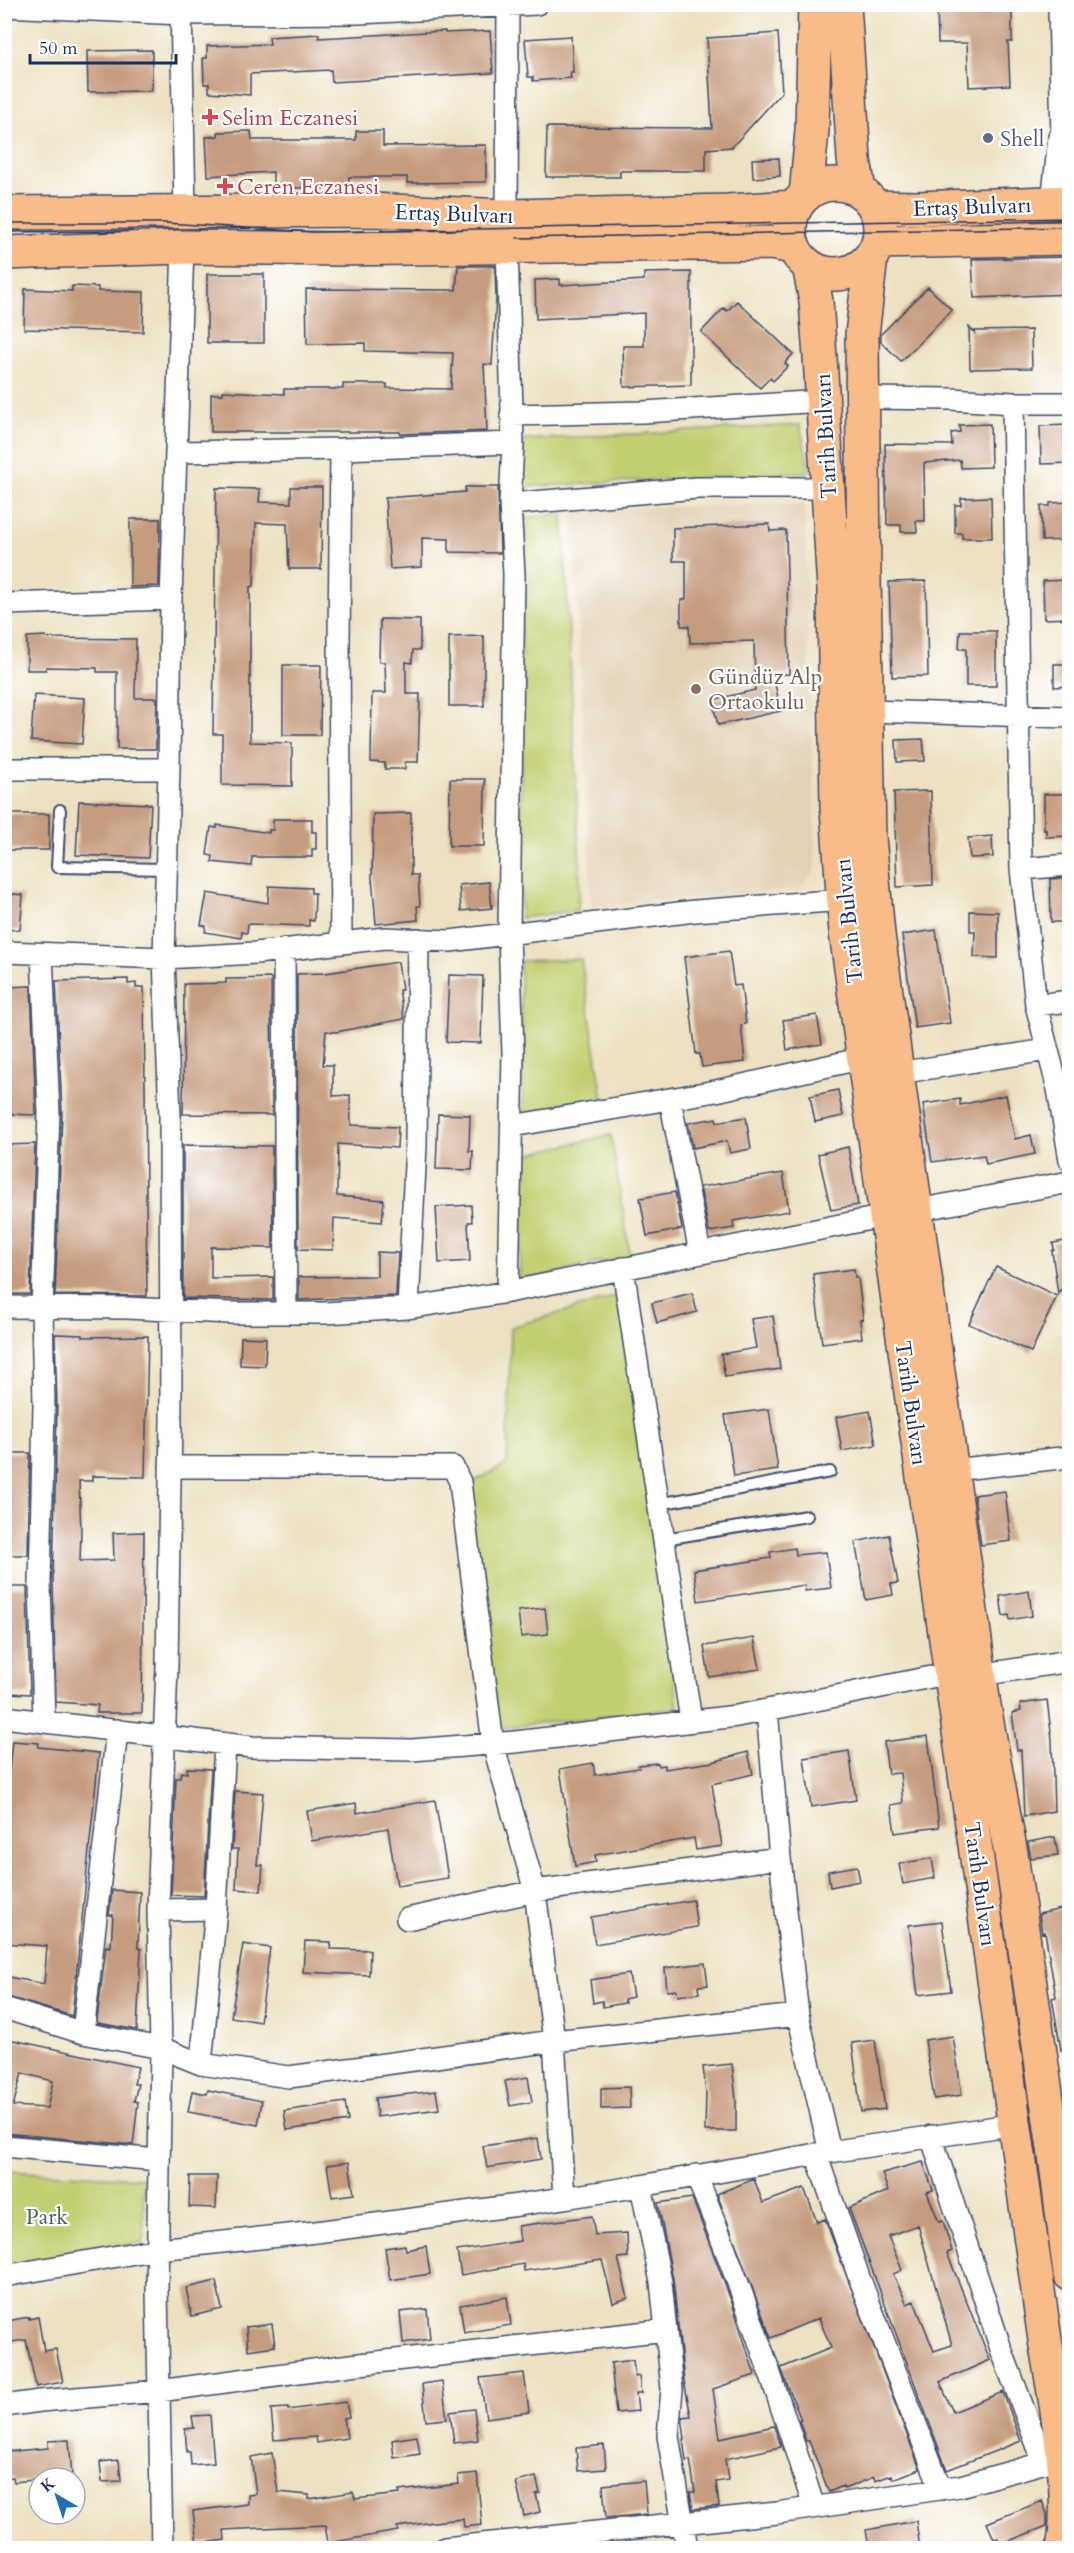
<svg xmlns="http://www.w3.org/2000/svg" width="1074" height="2553" font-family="Cardo,serif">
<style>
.built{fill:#e3d1b6}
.green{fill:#c2cf71;stroke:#6e7f68;stroke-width:1.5}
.building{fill:#c69c7f;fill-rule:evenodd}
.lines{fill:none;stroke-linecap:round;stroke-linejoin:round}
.service-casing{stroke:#3a4a6d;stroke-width:14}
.minor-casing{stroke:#3a4a6d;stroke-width:24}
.tertiary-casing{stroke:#3a4a6d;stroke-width:30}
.primary-casing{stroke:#3a4a6d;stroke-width:36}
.service{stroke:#fff;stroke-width:10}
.minor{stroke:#fff;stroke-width:21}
.tertiary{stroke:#fff;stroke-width:27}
.primary{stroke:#f9bc89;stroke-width:33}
.tram{stroke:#1b2f5e;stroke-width:1.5}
.health-dot{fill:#e0444e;stroke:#fff;stroke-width:2}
.service-dot{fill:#5c6f8a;stroke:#fff;stroke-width:2}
.education-dot{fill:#8d6e63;stroke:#fff;stroke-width:2}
.labels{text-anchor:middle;stroke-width:4.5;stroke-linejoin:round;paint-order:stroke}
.health-label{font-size:22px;fill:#be3a42;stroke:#fff;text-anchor:start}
.service-label{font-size:22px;fill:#4e5e75;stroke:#fff;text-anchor:start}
.street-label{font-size:22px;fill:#1b2f5e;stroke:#fff}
.education-label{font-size:22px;fill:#785e54;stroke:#fff;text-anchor:start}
.park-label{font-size:22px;fill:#4d5f64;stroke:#fff}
</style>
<rect width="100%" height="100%" fill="#fff"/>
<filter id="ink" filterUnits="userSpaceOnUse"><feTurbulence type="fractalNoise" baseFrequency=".0167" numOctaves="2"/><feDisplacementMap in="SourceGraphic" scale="12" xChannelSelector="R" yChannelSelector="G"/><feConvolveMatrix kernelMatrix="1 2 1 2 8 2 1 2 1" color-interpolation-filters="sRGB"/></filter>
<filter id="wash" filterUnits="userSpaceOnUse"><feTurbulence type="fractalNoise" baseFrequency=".008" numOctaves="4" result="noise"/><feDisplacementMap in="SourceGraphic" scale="24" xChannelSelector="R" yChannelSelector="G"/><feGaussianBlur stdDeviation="1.35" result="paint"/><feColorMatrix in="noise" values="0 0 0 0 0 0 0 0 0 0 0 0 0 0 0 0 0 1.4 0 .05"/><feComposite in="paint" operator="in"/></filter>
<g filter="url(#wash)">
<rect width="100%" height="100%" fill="#ede1c1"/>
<!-- built -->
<path class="built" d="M804,504l12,365 -17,21 -207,16 -19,-397z"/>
<!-- green -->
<path class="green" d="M800,425l10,47 -288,15 1,-47z
M563,513l17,355 -2,42 -57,8v-399z
M581,959l22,140 -80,14 -3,-152z
M611,1135l19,121 -110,25 -1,-125z
M625,1294l53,414 -180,20 -31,-243 40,-21 4,-137z
M5,2171l138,7 1,64 -139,25z"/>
<g id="blocks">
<!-- building -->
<path class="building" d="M937,4h75v38h-4l2,43 -41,2 -2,-44h-29z
M445,31v2l45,-2 3,42 -161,9 -1,-12 -81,4v21l-41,-3v-8h-5l-1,-26h4v-12l63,-2 -1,-7 50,-3v4z
M778,33l4,59 -50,55 -26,2v22h-86v6h-74l1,-50 165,1 -5,-90z
M571,36l2,36h-3l1,6 -38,3v-4h-5l-3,-38z
M152,50v41l-64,1 -1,-41z
M251,131l1,9h104v-9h27v15l103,-1v37l-79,1v-6h-58l-1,11h-75v-16l-65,4 -2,-39 12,-1v-4z
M779,158l1,18 -27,2 -1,-19z
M1070,257v37l-96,4 -2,-39z
M458,266h37l1,32 -4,67 -8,-1 3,67 -87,3v-2h-189v-38h12v-3l61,3v-5h59v-5h44v4l64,1 2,-36 -88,-2v-8l-58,1 -1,-55 150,1z
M691,272v113l-67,2 -1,-41h21v-33l-108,6 -1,-39 25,-1v6l84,-5v-7z
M207,274h57v69h-57z
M72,286l26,1v4l46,1 -1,40 -119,-3 1,-40 47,2z
M928,287l24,23 -51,51 -20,-19v-8z
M737,301l56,53 -8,9 3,3 -15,15 -3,-3 -10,10 -59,-56 23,-24 3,3z
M969,327l6,6v-2l56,-1 1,38 -62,1z
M990,424l1,43 -30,1 -1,-8 -36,3 1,58h-9l1,11h-16v-7h-14l-2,-81 67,1 -1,-12 9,-1 -1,-7z
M1070,425v38l-29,1 -1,-38z
M291,487h31l-1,82h-32l-2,-45 -31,-1 -2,63 -4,1v155l42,1v43l-70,-1v-51h-9l3,-246 44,1 -1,13 32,1z
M465,487h33l2,66 -51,-1v-13l-27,-1v29l-32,2 -5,-71 80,-6z
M991,497l1,41h-30v-5h-7v-28h6v-7z
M1070,502v38l-28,1 -1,-35h9v-3z
M130,519h30l-1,67 -29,1z
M769,524l1,7 16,-1 3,144 -16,1 8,36 -63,14 -6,-25 43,-10 -1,-49 -64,2 -1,-17h-8v-26l5,-1v-38h-13v-33z
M1070,580v38l-26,1 -1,-38z
M926,581l2,95 -36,1 -3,-95z
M380,619l40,1v30h-7l-1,13 -6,-1v32h14l-2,68h-13v7h-20v-6l-14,-1 1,-69h14l-1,-31h-6z
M960,631h36v55h-30v-37h-7z
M46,636v2l90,1 -1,59h22l-1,51h-39v-77h-20v-4l-51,-1v3h-19v-33z
M484,636v70h-35v-69z
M1054,664h16v22l-16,1z
M283,665h38l-1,70h-37z
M34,695l51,3 -3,46 -51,-3z
M923,739l2,22 -28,1 -1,-22z
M450,779h35l-1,67h-35z
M931,791l2,94 -36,2 -3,-95z
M1044,794h26v42l-24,1v-8l-2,1z
M79,801l72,3 -3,54 -72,-3z
M411,813v62h7l2,31h-3l1,14 -42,4 -4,-46 1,-64z
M4,814h45v36h-45z
M273,819h39v13h4v17h-4v8h-60l-1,9 -39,-4 1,-6 -6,-1 4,-28 6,1v-3l52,8v-3h4z
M992,836l1,21 -23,1 -2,-20z
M1070,878v44h-19l-1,-43z
M489,882l3,26 -31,3 -2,-26z
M269,886l42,2v5h4l-1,28 -5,-1v6l-61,-2 -1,9 -5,-1 -1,6 -36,-6 1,-6 -5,-1 6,-32 61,10z
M4,893l19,2 -3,35 -16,-1z
M970,911l28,1v46l-24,-1 1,-26h-5z
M936,930l14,93 -35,5 -13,-93z
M729,951l5,35 7,-1 5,39 -5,1 4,37 -43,5 -2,-13h-4l-12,-97z
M398,962l4,28h-3l5,29 -68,13 -10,-1 -3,34h10v31l17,-1 1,30 47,2 -1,21 -59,-4 -1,52 47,4 -2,22 -48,-4 -1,32 -35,-1 -1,-275 29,-1z
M449,975l34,1 -2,67 -35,-1z
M271,978l1,137 -89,-1 1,-130 42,-1v-4z
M128,979v5l8,-1v5l8,-1 3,309 -92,-1 7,-182 -6,-132z
M31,986l5,129 -32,-1v-127z
M817,1015l5,29 -35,6 -4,-30z
M838,1090l5,26 -28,6 -5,-26z
M1006,1095l9,44 16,-4 4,19 -49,10 -2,-9 -52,7 -9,-58 37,-5v6z
M438,1114l32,1 -1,36h4l-1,19 -36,-1z
M746,1117l5,32 -21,4 -3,-12 -34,7 -5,-25 28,-5 1,4z
M35,1144l-5,150h-26v-149z
M183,1145l89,1 1,102 -62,-1v31l62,-1v23l-90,-2z
M848,1147l10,58 -27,5 -13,-56z
M783,1173l6,38 -56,10 1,7 -25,4 -9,-45z
M675,1192l7,37 -35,7 -7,-38z
M471,1205l1,17h-4l2,39 -31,2 -3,-56z
M1070,1240v51l-10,-1 -2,4 -6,-43 2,-1 -1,-7z
M377,1252l21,1 -2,43 -97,4v-23l78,-1z
M996,1267l61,29 -26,56 -62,-28z
M854,1269l1,8h3l5,42 -3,1 2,18 -40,5 -9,-69z
M692,1293l5,19 -40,11 -5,-20z
M773,1316l7,53 -55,8 -4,-23 35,-6 -5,-29z
M55,1334l28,1v2l65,-1 -3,141 -53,-1v5h-13l2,49 -1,31 34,-1 -1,-27 31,-1 -2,181h-45l1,-8 -42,-3 -3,-119 4,-177z
M241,1337l25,1 -1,28 -25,-1z
M769,1409l9,61 -44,6 -9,-61z
M870,1411l6,34 -34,6 -6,-34z
M4,1453h26l-2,102h-24z
M1005,1491l6,50 -30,4 -7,-50z
M889,1535l9,48 -7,1 2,11 -27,5 -11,-58z
M795,1548l1,7 30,-3 5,36 -26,3 -1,-6 -106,16 -4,-31 77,-12 -1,-6z
M4,1587h23l3,107 -26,-1z
M1029,1591l3,25 -22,4 -1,-5 -6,1 -3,-20z
M545,1608l3,26 -27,3 -3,-26z
M754,1638l6,31 -51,8 -5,-31z
M1047,1700l5,40 2,71 -30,5 -3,-66h-4l-5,-37 9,-2 -1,-7z
M928,1736l11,91 -44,6 -4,-28 12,-2 -3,-30 -12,1 -4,-32z
M12,1741l27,2 -1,4 61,6 -27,263 -68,-20v-20l40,8 3,-38 -43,-3v-125z
M849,1751l7,49 -45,7 -7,-49z
M748,1752l5,22 -41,10 10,62 -26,4 -2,-12 -99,17 1,7 -21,4 -15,-97 33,-6 2,12 44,-7 -1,-3 20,-2 1,3 6,-1v4l48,-7z
M187,1768l24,1 -7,127 -33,-1 5,-117h4l1,-6 6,1z
M235,1791l28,2 -6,72h6l-2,26 -25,-2 2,-40h-6z
M435,1800l13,78 -51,8 -9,-58 -76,13 -5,-30 49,-8 1,10z
M1055,1837l3,18 -27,3 -3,-16z
M932,1858l3,20 -32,6 -4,-20z
M857,1866l3,15 -30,6 -2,-16z
M112,1890l28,2 -2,56 3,1 -4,81 -39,-7 -1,-3 9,-74 5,1 2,-32h-4z
M693,1900l4,27 -102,17 -4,-27z
M1070,1907v142l-9,1 -9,-52 4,-1 -11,-65 -3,1 -3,-19z
M942,1921l9,70 -33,4 -9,-70z
M305,1941l26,1 -1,7 40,1 -1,25 -66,-3z
M243,1944l27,4 -10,74 -29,-5z
M705,1963l3,22 -10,1 1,7 -21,3 -1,-6 -10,1 -2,-23z
M629,1974l4,23 -9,2 1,4 -22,4 -1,-6 -9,2 -3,-23z
M953,2036l9,59 -28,4 -9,-59z
M4,2038l134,29 -4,17h4l-4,17 4,1 -5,43 -129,-12zM22,2073l31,8 -6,27 -34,-2z
M875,2040l10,69 -24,3 -9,-69z
M732,2064l4,36v31h-31l1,-37 -3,-27z
M528,2077l4,25 -22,4 -5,-25z
M629,2087l1,21 -29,1v-21z
M208,2090l54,11 -4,24 -70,-13 4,-21 15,3z
M436,2091l3,18 -62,8 -2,-19z
M345,2102l3,19 -61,9 -3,-19z
M538,2138l3,21 -54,9 -4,-22z
M349,2162l5,32 -22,3 -5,-32z
M923,2162l10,28 -6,2 12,30 4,-1 9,30 -5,2 43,107 -50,22 13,30 50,-20 18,49 -74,29 -98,-262 39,-17 -6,-18zM918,2225l34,120 -18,6 -20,-50 -7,3 -14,-30 9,-4 -14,-34z
M190,2176h27l-1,32 -27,-1z
M754,2179l9,24 41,-15 13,34 8,-3 95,250 -27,10 -1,-4 -17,6 -1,-4 -30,12 -1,-3 -14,6 -20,-51h-3l-7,-21h2l-20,-52 50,-20 -12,-30 -48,20 -54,-144z
M692,2198l40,105 23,72 -42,14 7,49 54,-12 7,21 -56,12 3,21 -12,2 3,24 -26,3 -3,-17h5l-5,-32 -4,1 -3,-22h2l-3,-22 9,-1 -7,-35 -11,-102 -15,-76z
M592,2216l3,19 32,-2 1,24 -10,1 10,40 -15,5 -11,-43 -78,11 -1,-7 -62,11 -4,-24 63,-10 -2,-15z
M405,2245l1,5 20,-4 4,28 -40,6 -5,-32z
M216,2281l6,28 -30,7 -6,-28z
M507,2297l4,28 -47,8 -4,-28z
M427,2309l3,30 -27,4 -3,-31z
M29,2317v2l9,-2 6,34 12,-2 7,33 -27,5 -10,-47 -15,2 -4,-21z
M272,2324l3,22 -27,4 -2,-23z
M633,2360l2,17 4,-1 2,17h-5l2,18 -22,2 -5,-50z
M524,2373l5,39 -43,6 -6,-40z
M442,2381l5,38 -21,2 -4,-37z
M346,2402l3,15 -5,1 3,20 -30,5 -1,-6 -42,3 -3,-31 17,-1v2z
M474,2409l4,31 -24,3 -4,-31z
M210,2415l4,48 -23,2 -1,-13h-3l-2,-23 9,-1 -2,-12z
M417,2436l3,18 -26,4 -2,-18z
M69,2440l3,36 -58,6 -1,-5 -9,1v-26l44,-4v-7z
M604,2445l2,24 -28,2 -2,-23z
M272,2453l6,39 31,3v4l44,-7 2,7 45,-5 -1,-3 60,-7 -1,-9 19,-2 5,52 -18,2 -1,-8 -21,2 -45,6 1,4 -70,12 -3,-18 -101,5 1,10 -28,4 -4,-33 55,-7v-9l8,-1 -5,-37z
M119,2460l2,21 -19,1 -2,-20z
M536,2477l4,16 -4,1 4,18 -16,4 -8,-34z
M644,2481l3,33 -41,4 -3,-33z
M1042,2501l5,13v12l-46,18 -3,-6 -4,1 -7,-16z
M916,2521l4,27h-51l-3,-18z"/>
</g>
</g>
<g filter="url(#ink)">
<use href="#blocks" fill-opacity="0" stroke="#3a4a6d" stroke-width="1.5"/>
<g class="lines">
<!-- service casing -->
<g class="service-casing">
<path id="service" d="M60,810l-3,57 110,2
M659,1504l171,-32
M664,1539l143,-23"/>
</g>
<!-- minor casing -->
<g class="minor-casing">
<path id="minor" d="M181,4l4,208
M1059,4l3,134
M4,6l178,8 176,-1 179,-9
M507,216l1,-212
M183,247l-12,352 -2,170 -5,189 6,158 1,305 -4,245 -9,244 3,138 40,16 88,13 265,-36 244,-26
M507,247l6,196 -3,61 4,70 -5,360 4,119 -5,239
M862,398l89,1 62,4h57
M1013,403l8,466 15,136 22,84 12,71
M511,415l132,-3 180,-11
M177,452l164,-3
M510,504l187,-16h131
M4,604l167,-5
M868,711l202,6
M4,769h165
M1021,869l49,-4
M341,942l-2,-300 2,-193 172,-6
M284,949l2,364
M4,952l160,6 92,-5 129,-15 65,3 245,-30 149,-11
M42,954l7,159 -7,195 2,98 -4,177 4,138
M1036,1005l34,-4
M898,1073l149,-23
M670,1099l30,154
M512,1126l204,-35 148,-33
M623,1268l68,453
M4,1307l123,1 103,5h95l83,-5 100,-16 377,-76 185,-34
M408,1308l8,-163 2,-206
M170,1467h283l7,15 33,262 42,147 -128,28
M953,1470l117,-13
M980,1675l90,-14
M767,1710l13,148 18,157 32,137
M4,1717l248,30 160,3 103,-8 222,-26 214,-43
M158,1910l58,-1
M4,2008l79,25 78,15 -4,240 5,260
M83,2033l34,-303
M201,2064l15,-155 9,-165
M931,2136l70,213 43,114
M4,2146l154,14
M816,2154l43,123 82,212
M696,2175c45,109 82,220 118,332
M641,2186l20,96 11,107 -4,47 19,112
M564,2198l-10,-157 -19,-150 245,-33
M4,2276l154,-27 158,-17 202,-27 123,-19 175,-32 200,-30
M4,2406l36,-5 119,-10 191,-26 316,-35
M445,2548l332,-35 183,-27 104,-29"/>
</g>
<!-- tertiary casing -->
<g class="tertiary-casing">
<path id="tertiary" d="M1055,203l7,-65 8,-4"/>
</g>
<!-- primary casing -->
<g class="primary-casing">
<path id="primary" d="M844,4l10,155 5,32
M790 229a45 45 0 1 1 90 0a45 45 0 1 1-90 0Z
M806,195l6,-64 3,-127
M874,207l43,1 153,-6
M4,213l367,-3 136,6 220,-5 69,-4
M878,242l192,-4
M4,253l179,-6 155,2 433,-6 23,4
M871,257l-9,78 2,243 5,259 9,97 106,772 27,148 43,294 16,126
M809,266l7,35 4,56 14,233 3,219 9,124 199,1407c10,58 29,153 18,208"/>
</g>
<!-- service -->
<use href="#service" class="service"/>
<!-- minor -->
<use href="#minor" class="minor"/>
<!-- tertiary -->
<use href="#tertiary" class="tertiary"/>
<!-- primary -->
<use href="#primary" class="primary"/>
<!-- tram -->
<path class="tram" d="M4,223h161l148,9 757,-14
M4,232l129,-1
M517,238l553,-11"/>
</g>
</g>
<!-- markers -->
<g class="health-dot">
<path d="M207 108h6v6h6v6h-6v6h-6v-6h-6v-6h6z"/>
<path d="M222 177h6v6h6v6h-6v6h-6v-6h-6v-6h6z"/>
</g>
<circle class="service-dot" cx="988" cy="138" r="6"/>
<circle class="education-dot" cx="696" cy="689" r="6"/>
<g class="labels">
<!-- health labels -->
<g class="health-label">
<text x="222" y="125">Selim Eczanesi</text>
<text x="237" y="194">Ceren Eczanesi</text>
</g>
<!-- service labels -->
<g class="service-label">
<text x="1000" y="146">Shell</text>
</g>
<!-- street labels -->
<g class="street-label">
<text transform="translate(972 206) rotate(-2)" y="8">Ertaş Bulvarı</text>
<text transform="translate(454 213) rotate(2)" y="8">Ertaş Bulvarı</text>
<text transform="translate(825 436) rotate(-93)" y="8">Tarih Bulvarı</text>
<text transform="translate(848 921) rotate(-96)" y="8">Tarih Bulvarı</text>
<text transform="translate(912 1403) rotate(82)" y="8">Tarih Bulvarı</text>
<text transform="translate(981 1884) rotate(82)" y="8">Tarih Bulvarı</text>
</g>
<!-- education labels -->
<g class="education-label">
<text x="708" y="684">Gündüz Alp<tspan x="708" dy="25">Ortaokulu</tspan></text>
</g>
<!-- park labels -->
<g class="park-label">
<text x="47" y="2224">Park</text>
</g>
</g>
<!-- margin -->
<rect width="1074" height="2553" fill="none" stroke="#fff" stroke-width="24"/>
<!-- north arrow -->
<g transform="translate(57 2496) rotate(321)"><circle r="28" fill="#ffffff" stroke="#a4acbf" stroke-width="1.5"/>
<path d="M0-4.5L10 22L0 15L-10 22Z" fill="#1f6fb2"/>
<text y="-9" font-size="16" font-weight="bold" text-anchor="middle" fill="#1b2f5e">K</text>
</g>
<!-- scale -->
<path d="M30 54v9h146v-9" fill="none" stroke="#1b2f5e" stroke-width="3"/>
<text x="39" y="54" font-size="18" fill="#1b2f5e" stroke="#ffffff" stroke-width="4.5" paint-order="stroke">50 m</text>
</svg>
